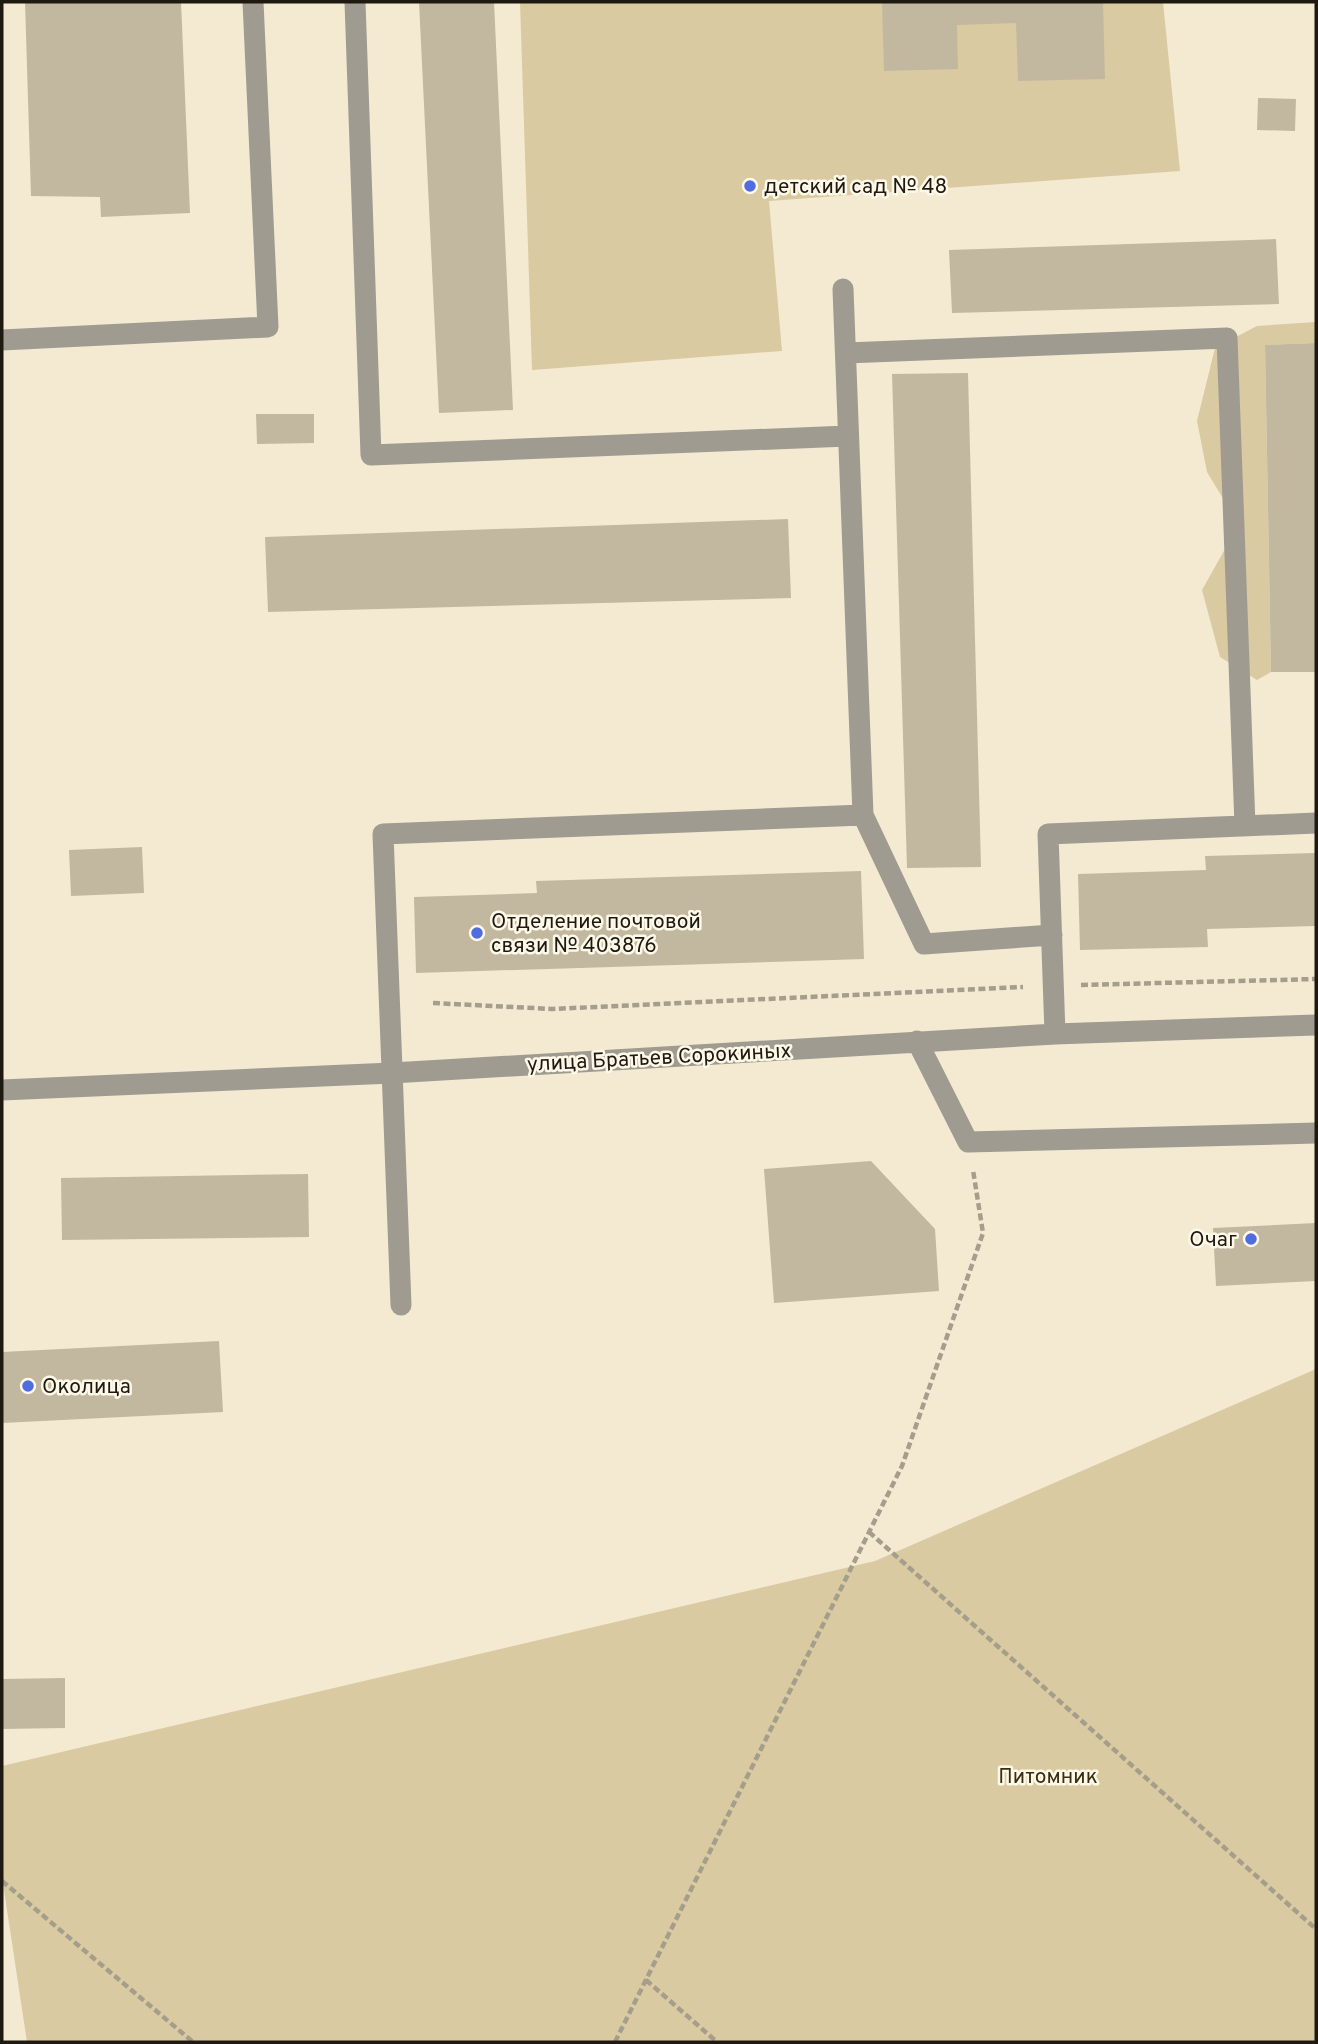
<svg xmlns="http://www.w3.org/2000/svg" width="1318" height="2044" font-family="Overpass,sans-serif">
<style>
.green{fill:#dacaa1}
.building{fill:#c2b8a0}
.lines{fill:none;stroke-linecap:round;stroke-linejoin:round}
.path{stroke:#a59e8b;stroke-width:4.5;stroke-dasharray:7 3.5;stroke-linecap:butt}
.minor{stroke:#9f9b91;stroke-width:21}
.poi-dot{fill:#4e6de1;stroke:#fef8e9;stroke-width:2.5}
.labels{text-anchor:middle;stroke-width:5;stroke-linejoin:round;paint-order:stroke}
.poi-label{font-size:21px;fill:#1e1a11;stroke:#fef8e9;text-anchor:start}
.street-label{font-size:21px;fill:#1e1a11;stroke:#fef8e9}
.park-label{font-size:21px;fill:#392e12;stroke:#fef8e9}
</style>
<rect width="100%" height="100%" fill="#f4ead1"/>
<!-- green -->
<path class="green" d="M520,2h643l17,169 -411,30 13,150 -250,19z
M1316,322v21l-51,2 6,327 -14,8 -37,-23 -18,-67 23,-41 2,-44 -20,-33 -10,-51 18,-73 42,-22z
M1316,1369v673h-1289l-25,-165v-111l873,-205z"/>
<!-- building -->
<path class="building" d="M25,2h156l9,211 -89,4 -1,-20 -69,-1z
M419,2h75l19,408 -74,3z
M882,2h221l2,77 -87,2 -2,-58 -59,2 1,44 -74,2z
M1258,98l38,1 -1,32 -38,-1z
M1276,239l3,65 -327,9 -3,-63z
M1316,343v329h-45l-6,-327z
M968,373l13,494 -74,1 -15,-494z
M256,414h58v29l-57,1z
M788,519l3,79 -523,14 -3,-75z
M142,847l2,46 -73,3 -2,-46z
M1316,853v73l-109,3 1,18 -128,3 -2,-76 128,-4 -1,-14z
M861,871l3,88 -448,14 -2,-76 123,-4 -1,-12z
M871,1161l64,68 4,62 -165,12 -10,-134z
M308,1174l1,63 -247,3 -1,-62z
M1316,1223v58l-100,5 -3,-58z
M219,1341l4,71 -221,11v-71z
M65,1678v50l-63,1v-50z"/>
<g class="lines">
<!-- path -->
<path class="path" d="M1081,985l235,-6
M433,1003l119,6 471,-22
M869,1532l447,397
M2,1881l191,161
M646,1980l71,62
M615,2042l287,-576 81,-233 -10,-63"/>
<!-- minor -->
<path class="minor" d="M355,2l16,453 477,-19
M2,340l266,-13 -15,-325
M846,353l381,-15 18,488
M863,815l61,129 128,-9
M1055,1034l-7,-200 268,-11
M917,1041l51,101 348,-9
M2,1090l390,-17 663,-39 261,-9
M401,1305l-18,-471 480,-19 -20,-526"/>
</g>
<!-- markers -->
<g class="poi-dot">
<circle cx="750" cy="186" r="7"/>
<circle cx="477" cy="933" r="7"/>
<circle cx="1251" cy="1239" r="7"/>
<circle cx="28" cy="1386" r="7"/>
</g>
<g class="labels">
<!-- poi labels -->
<g class="poi-label">
<text x="764" y="193">детский сад № 48</text>
<text x="491" y="928">Отделение почтовой<tspan x="491" dy="24">связи № 403876</tspan></text>
<text x="1237" y="1246" text-anchor="end">Очаг</text>
<text x="42" y="1393">Околица</text>
</g>
<!-- street labels -->
<g class="street-label">
<text transform="translate(659 1057) rotate(-3)" y="7">улица Братьев Сорокиных</text>
</g>
<!-- park labels -->
<g class="park-label">
<text x="1048" y="1783">Питомник</text>
</g>
</g>
<!-- border -->
<rect width="1318" height="2044" fill="none" stroke="#1e1a11" stroke-width="7"/>
</svg>
